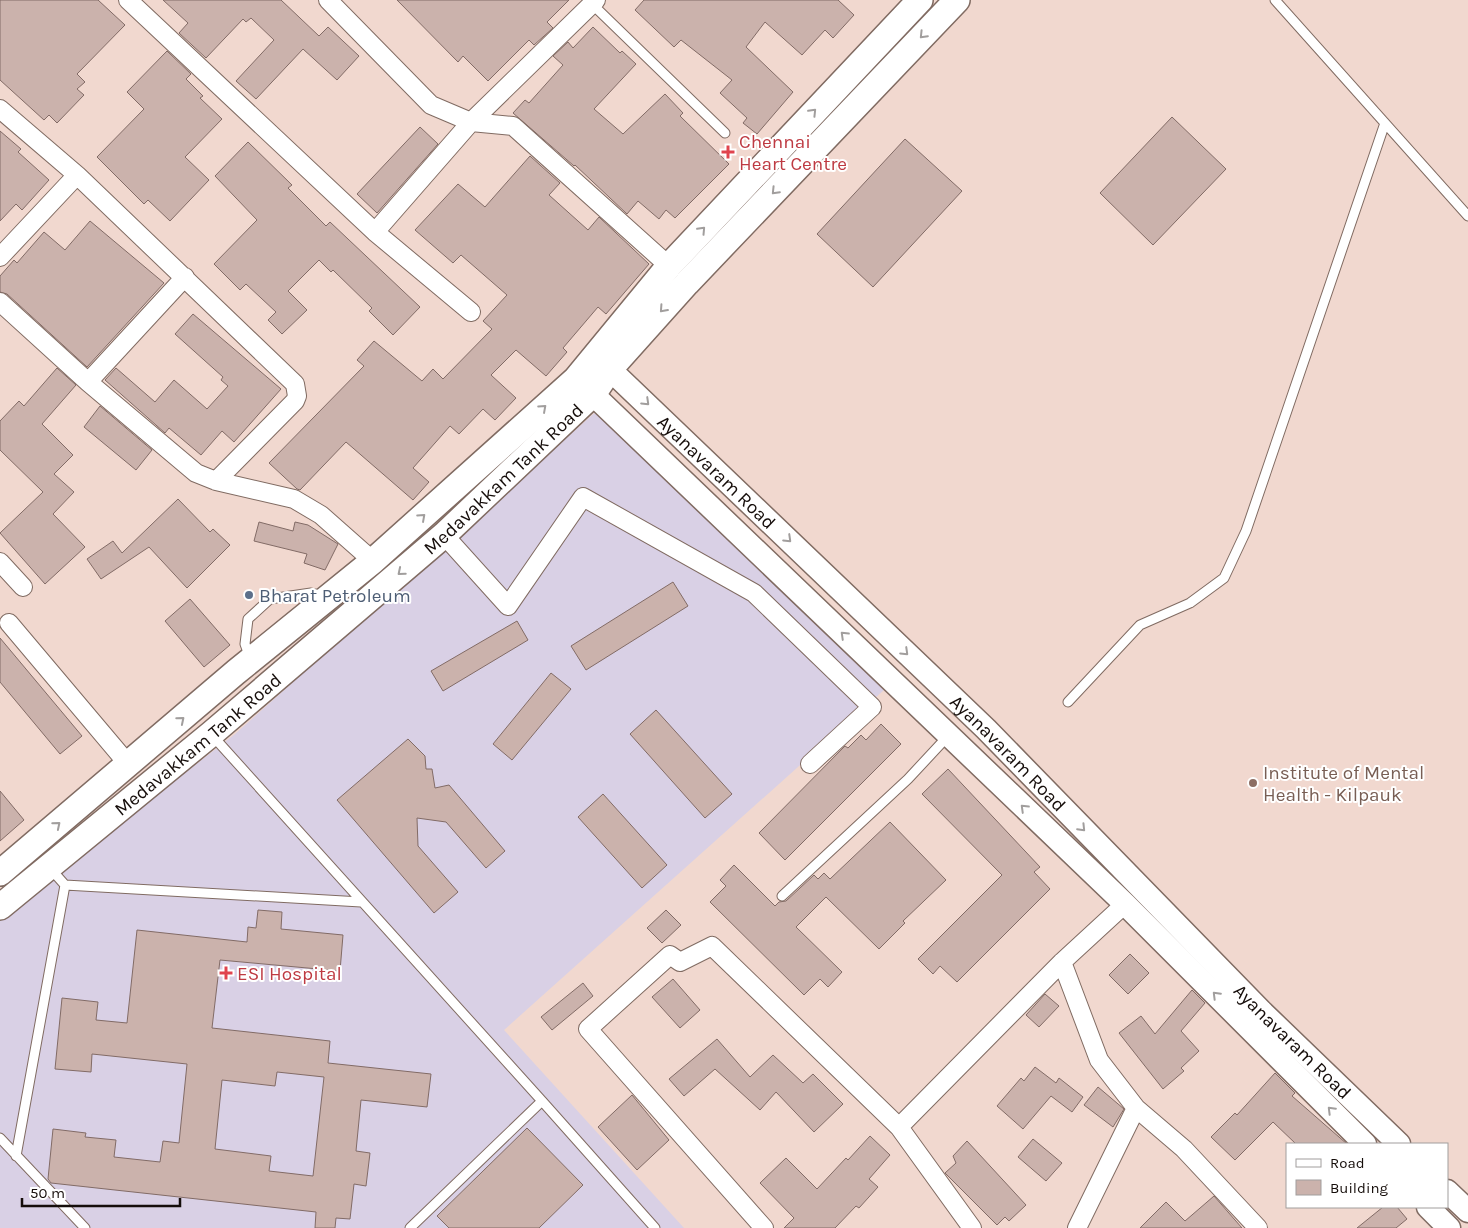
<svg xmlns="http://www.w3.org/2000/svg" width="1468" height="1228" font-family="Karla,sans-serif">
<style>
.medical{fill:#d9d0e5}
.building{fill:#cbb2ac;stroke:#826b66;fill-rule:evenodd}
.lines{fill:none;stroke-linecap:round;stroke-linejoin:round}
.service-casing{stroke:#806b62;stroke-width:11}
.minor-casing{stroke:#806b62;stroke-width:20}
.tertiary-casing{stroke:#806b62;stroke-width:25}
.secondary-casing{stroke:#806b62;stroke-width:28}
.service{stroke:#fff;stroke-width:9}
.minor{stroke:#fff;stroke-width:18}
.tertiary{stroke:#fff;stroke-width:22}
.secondary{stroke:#fff;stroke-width:25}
.oneway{stroke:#a19e9d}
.health-dot{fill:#e0444e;stroke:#fff;stroke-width:2}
.service-dot{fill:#5c6f8a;stroke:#fff;stroke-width:2}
.education-dot{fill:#8d6e63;stroke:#fff;stroke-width:2}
.labels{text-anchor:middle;stroke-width:4;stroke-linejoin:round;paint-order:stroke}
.health-label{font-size:19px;fill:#be3a42;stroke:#fff;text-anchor:start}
.street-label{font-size:19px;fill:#150d0a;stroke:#fff}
.service-label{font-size:19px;fill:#4e5e75;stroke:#fff;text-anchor:start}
.education-label{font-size:19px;fill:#785e54;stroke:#fff;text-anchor:start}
</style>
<rect width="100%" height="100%" fill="#f1d8cf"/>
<!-- medical -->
<path class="medical" d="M600,408l284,282 -380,340 180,198h-684v-312l235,-182z"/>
<!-- building -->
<path class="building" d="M0,0h98l27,25 -48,49 8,8 -8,7 7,6 -27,28 -8,-8 -5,5 -44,-40z
M163,0h118l38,36 9,-9 31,29 -22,24 -34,-31 -47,50 -20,-18 38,-41 -23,-22 -5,4 -3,-3 -37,39 -27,-25 9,-10z
M397,0h172l-22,22 6,6 -19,17 -5,-5 -41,41 -25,-25 -5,6z
M644,0h194l16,15 -21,23 -8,-8 -23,25 -37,-33 -19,25 47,45 -36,42 -14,-11 4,-5 -27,-25 12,-13 -51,-40 -7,7 -39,-37z
M593,27l27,26 2,-2 14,13 -42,45 29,25 42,-40 18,19 -3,3 49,48 -54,54 -9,-8 -7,9 -21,-18 -11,13 -52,-49 -1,1 -61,-53 12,-13 4,3 34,-38 -10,-9 15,-14 5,6z
M167,51l24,23 -5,5 17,17 -3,2 22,21 -37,38 24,23 -39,41 -22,-21 -4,4 -47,-47 47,-48 -17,-17z
M1172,117l54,52 -73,76 -53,-52z
M420,127l18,17 -61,69 -20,-19z
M0,131l21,18 -3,3 31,28 -27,30 -6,-6 -16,17z
M905,139l57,52 -89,96 -56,-53z
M248,142l44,43 -4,3 38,38 4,-4 90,85 -27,28 -24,-24 3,-3 -39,-38 -2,2 -12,-12 -31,31 19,19 -25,24 -14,-14 8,-8 -30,-28 -6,6 -26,-26 43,-44 -42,-44z
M530,156l30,27 -11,12 39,35 11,-13 50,47 -43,50 -8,-7 -35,41 4,4 -21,24 -30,-26 -25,25 25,23 -21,22 -12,-11 -24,25 -9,-8 -37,42 16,14 -16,18 -67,-58 -46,48 -3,-1 -28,-26 95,-97 -7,-6 17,-19 48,40 11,-12 10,10 49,-50 -9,-8 24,-26 -46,-40 -8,8 -38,-33 43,-46 27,23z
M90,221l74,62 -77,84 -80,-73 -7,-2v-16l14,-16 3,3 27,-31 21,18z
M193,314l88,75 -47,53 -12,-11 -21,24 -32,-27 -4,5 -60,-53 11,-12 39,34 19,-22 33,29 21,-23 -7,-6 2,-3 -48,-43z
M57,368l19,17 -34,39 31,31 -19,19 20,18 -21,22 32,33 -40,37 -45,-51 43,-41 -43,-42v-29l19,-20 5,5z
M100,406l52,44 -16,20 -52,-43z
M178,499l32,33 3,-3 17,16 -43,43 -38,-41 -48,32 -14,-20 26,-18 9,12z
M259,522l34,9 2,-9 13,3 30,19 -13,26 -21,-7 3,-9 -53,-13z
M673,582l15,24 -102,64 -15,-24z
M190,599l40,46 -26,22 -39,-46z
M517,621l11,19 -85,51 -12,-20z
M0,638l82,98 -22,18 -60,-72z
M551,673l20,16 -59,71 -19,-16z
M656,710l76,84 -27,24 -75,-84z
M881,724l20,20 -116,116 -26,-27 86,-87 3,2 13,-13 5,5z
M408,739l17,17 1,13h6l3,19 14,-3 56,66 -19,17 -40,-46 -29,-4 1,28 40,46 -24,21 -97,-113z
M948,769l92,98 -6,5 16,17 -93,93 -17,-16 -7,8 -15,-15 84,-84 -80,-81z
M0,791l24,29 -24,21z
M603,794l64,71 -25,23 -64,-71z
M890,822l56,58 -43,41 2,2 -26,26 -53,-52 -30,30 46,45 -14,15 -8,-8 -16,16 -94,-93 16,-16 -6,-6 14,-15 41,41 4,-4 7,-1 28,-26 4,4 6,-6 6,6z
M258,910l24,2 -1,17 62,6 -3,36 -120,-11 -8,68 118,13 -2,22 103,11 -4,33 -66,-7 -5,51 14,2 -4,33 -12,-2 -4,35 -14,-1 -1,10h-20l1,-16 -265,-29 -3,-4 5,-50 33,4 -1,4 31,3 -2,17 46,5 3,-21 16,2 8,-79 -95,-10 -1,18 -36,-3 7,-71 36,4 -2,18 31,3 10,-93 110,12 1,-15 8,1zM277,1072l47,5 -11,99 -44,-5 2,-15 -56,-7 7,-69 53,6z
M666,910l15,15 -19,18 -15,-15z
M1130,954l19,19 -21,21 -19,-19z
M673,979l27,31 -20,18 -28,-31z
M583,983l10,13 -41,34 -11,-13z
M1192,990l13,13 -24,28 18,20 -18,17 3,3 -21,18 -44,-56 22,-17 14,18z
M1045,994l14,12 -20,21 -13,-12z
M717,1039l33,38 23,-22 30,28 10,-9 30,30 -29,28 -38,-40 -16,18 -45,-41 -31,27 -15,-17z
M1035,1067l21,16 3,-5 24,19 -11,15 -21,-16 -28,33 -26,-23 24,-28 3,3z
M1275,1073l20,20 -3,3 55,48h-51l-23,-22 -38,38 -24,-23 24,-24 2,2z
M1098,1087l26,22 -11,18 -29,-22z
M632,1095l37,45 -32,30 -39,-43z
M527,1128l56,57 -44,43h-90l-12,-12z
M870,1136l20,19 -21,24 9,8 -19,21 -3,-2 -21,22h-51l10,-10 -34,-35 26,-25 31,31 29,-31 2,2z
M1033,1139l29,24 -16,18 -28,-24z
M967,1141l59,64 -17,16 -4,-4 -8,8 -52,-52 11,-10 -3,-7z
M1214,1196l28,32h-102l26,-26 19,19z
M1383,1207h14l10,12 -11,9h-39z"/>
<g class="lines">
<!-- service casing -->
<g class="service-casing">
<path id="service" d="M1275,0l193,216
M592,4l133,129
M250,658l-5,-14 3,-25 22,-20 41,-6 13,3
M1068,702l72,-77 50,-22 34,-25 22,-47 139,-408
M211,734l331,367 -132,127
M65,885l296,17
M782,896l126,-117 40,-43
M542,1101l113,127
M0,1138l85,90
M16,1156l49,-271 -16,-18"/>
</g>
<!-- minor casing -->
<g class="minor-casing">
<path id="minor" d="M128,0l247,232 96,80
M328,0l103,105 40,17 42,4 156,140
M0,109l77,66 218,209 2,12 -2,5 -79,80
M375,232l96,-110 125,-122
M0,257l77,-82
M0,302l88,80 108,91 20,8 78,18 27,16 52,46
M88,382l97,-105
M444,535l64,71 75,-109 171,96 118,114 -62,57
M0,562l23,25
M9,623l119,141
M1062,962l37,98 37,48 48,41 74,79
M764,1228l-176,-199 82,-74 10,7 32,-16 187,181
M972,1228l-73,-101 163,-165 63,-58
M1077,1228l59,-120"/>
</g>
<!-- tertiary casing -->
<g class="tertiary-casing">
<g id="tertiary">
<path id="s1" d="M597,357l389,372 275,282 138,133"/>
<path d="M580,382l545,522 240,240"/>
<path d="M1447,1191l21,20"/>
<path d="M1428,1207l21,21"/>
</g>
</g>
<!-- secondary casing -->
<g class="secondary-casing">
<g id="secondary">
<path d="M0,873l236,-201 137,-111 203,-182 93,-113 251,-266"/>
<path id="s2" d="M0,907l211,-173 233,-199 150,-142 16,-24 77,-86 270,-283"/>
</g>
</g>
<!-- service -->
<use href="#service" class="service"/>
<!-- minor -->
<use href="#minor" class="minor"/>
<!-- tertiary -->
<use href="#tertiary" class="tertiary"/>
<!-- secondary -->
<use href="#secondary" class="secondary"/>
</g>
<!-- one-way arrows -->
<defs><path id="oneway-chevron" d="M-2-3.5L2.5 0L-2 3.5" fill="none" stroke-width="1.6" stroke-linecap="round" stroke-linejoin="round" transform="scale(1.25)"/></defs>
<g class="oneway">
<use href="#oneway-chevron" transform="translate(923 35) rotate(134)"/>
<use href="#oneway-chevron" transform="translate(813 112) rotate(-46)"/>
<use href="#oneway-chevron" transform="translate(775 191) rotate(134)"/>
<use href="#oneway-chevron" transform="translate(702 230) rotate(-47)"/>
<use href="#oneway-chevron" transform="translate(663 309) rotate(132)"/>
<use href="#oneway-chevron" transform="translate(646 402) rotate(44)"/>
<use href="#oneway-chevron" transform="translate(543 408) rotate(-42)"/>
<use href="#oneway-chevron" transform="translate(422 517) rotate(-42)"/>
<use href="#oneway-chevron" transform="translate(788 539) rotate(44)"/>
<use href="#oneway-chevron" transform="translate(401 572) rotate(140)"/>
<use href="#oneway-chevron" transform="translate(844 635) rotate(-136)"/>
<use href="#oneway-chevron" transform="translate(905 652) rotate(44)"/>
<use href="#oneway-chevron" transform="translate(181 720) rotate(-40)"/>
<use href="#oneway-chevron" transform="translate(1024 808) rotate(-136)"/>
<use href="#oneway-chevron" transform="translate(57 825) rotate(-40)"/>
<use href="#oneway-chevron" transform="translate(1082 828) rotate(46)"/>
<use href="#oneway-chevron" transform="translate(1216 995) rotate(-135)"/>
<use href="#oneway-chevron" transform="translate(1331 1110) rotate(-135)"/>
</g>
<!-- markers -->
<g class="health-dot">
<path d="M725.5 144.5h5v5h5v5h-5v5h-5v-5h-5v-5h5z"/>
<path d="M223.5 965.5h5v5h5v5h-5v5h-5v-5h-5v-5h5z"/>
</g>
<circle class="service-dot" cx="249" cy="595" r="5"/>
<circle class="education-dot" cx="1253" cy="783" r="5"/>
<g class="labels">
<!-- health labels -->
<g class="health-label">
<text x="739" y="148">Chennai<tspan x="739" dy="22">Heart Centre</tspan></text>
<text x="237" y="980">ESI Hospital</text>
</g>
<!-- street labels -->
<g class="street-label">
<text dy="7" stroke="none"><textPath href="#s1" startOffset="166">Ayanavaram Road</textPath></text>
<text dy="7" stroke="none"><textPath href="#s2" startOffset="661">Medavakkam Tank Road</textPath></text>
<text dy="7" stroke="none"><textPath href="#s2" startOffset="256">Medavakkam Tank Road</textPath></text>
<text dy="7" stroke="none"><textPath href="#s1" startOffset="571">Ayanavaram Road</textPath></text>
<text dy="7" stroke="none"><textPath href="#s1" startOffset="976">Ayanavaram Road</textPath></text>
</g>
<!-- service labels -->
<g class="service-label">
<text x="259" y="602">Bharat Petroleum</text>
</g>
<!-- education labels -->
<g class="education-label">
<text x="1263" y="779">Institute of Mental<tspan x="1263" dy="22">Health - Kilpauk</tspan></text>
</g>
</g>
<!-- legend -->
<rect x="1286" y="1143" width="162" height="65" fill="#ffffff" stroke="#a19e9d"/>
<rect x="1296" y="1159" width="25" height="8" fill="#ffffff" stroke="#a19e9d"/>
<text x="1330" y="1168" font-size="15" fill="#150d0a">Road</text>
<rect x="1296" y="1180" width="25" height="15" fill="#cbb2ac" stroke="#a19e9d"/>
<text x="1330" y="1193" font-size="15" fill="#150d0a">Building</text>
<!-- scale -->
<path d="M22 1198v8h158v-8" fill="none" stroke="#150d0a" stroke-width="2.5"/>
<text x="30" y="1198" font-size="15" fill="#150d0a" stroke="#ffffff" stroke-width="4" paint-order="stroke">50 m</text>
</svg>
